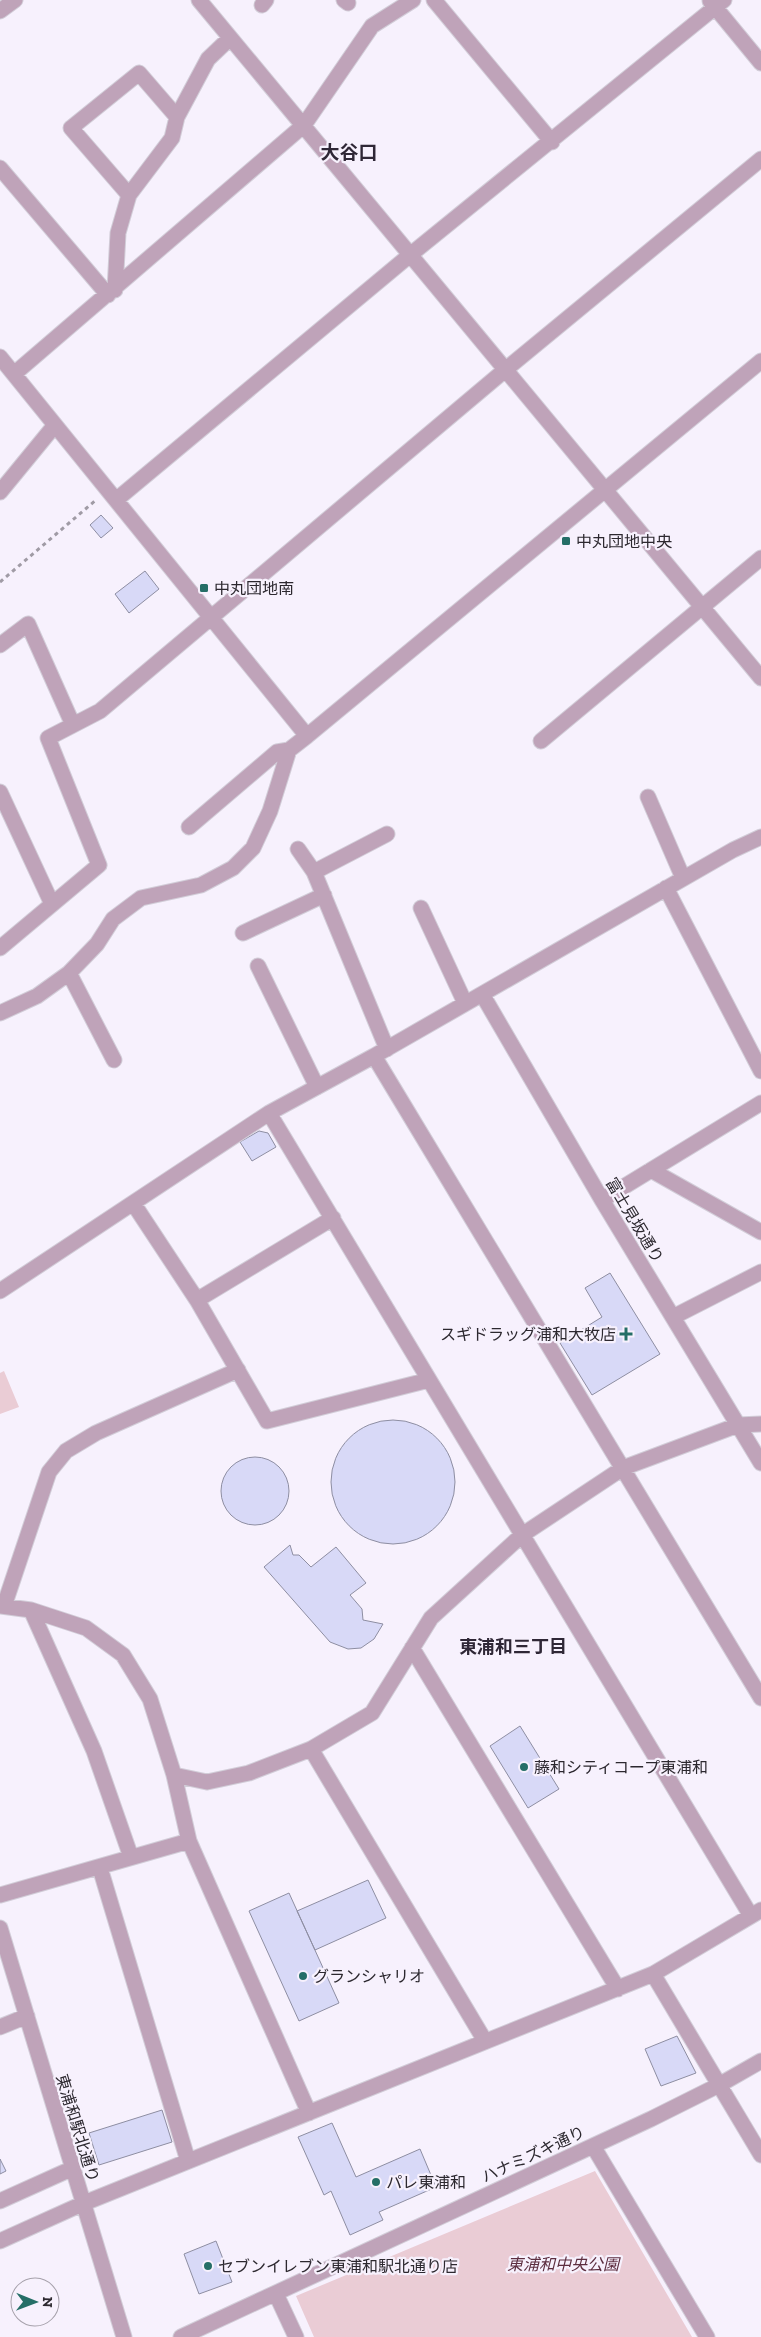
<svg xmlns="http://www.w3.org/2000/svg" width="761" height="2337" font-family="'Zilla Slab','Noto Sans JP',serif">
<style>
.green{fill:#eaccd5}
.building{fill:#d8d9f7;stroke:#8e8ea2}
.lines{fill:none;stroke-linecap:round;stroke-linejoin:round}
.minor-casing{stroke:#d2cdd8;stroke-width:17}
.path{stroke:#a09ba5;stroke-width:3;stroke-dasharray:4 4;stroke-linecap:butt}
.minor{stroke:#bfa3b9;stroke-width:15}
.poi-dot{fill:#256e67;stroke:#f7f1fd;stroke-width:2}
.labels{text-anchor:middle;stroke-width:4.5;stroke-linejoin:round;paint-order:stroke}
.poi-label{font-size:16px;fill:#2c282f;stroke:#f7f1fd;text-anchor:start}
.street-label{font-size:16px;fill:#2c282f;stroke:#f7f1fd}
.park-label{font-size:16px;font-style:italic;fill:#5d2e40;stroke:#f7f1fd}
.neighbourhood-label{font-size:18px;font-weight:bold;fill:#2f2736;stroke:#f7f1fd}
.quarter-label{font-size:19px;font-weight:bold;fill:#2f2736;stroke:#f7f1fd}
</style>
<rect width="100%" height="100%" fill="#f7f1fd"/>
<!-- green -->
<path class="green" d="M4,1371l15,36 -19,7v-41z
M595,2171l97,166h-378l-18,-41z"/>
<!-- building -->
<path class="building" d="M101,515l12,13 -12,10 -11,-13z
M145,571l14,18 -30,24 -14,-19z
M259,1131l9,2 8,14 -24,14 -12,-19z
M610,1273l50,81 -68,41 -32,-52 42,-26 -17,-29z
M331 1482a62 62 0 1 1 124 0a62 62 0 1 1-124 0Z
M221 1491a34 34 0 1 1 68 0a34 34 0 1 1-68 0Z
M290,1545l3,10h6l12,12 25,-20 30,36 -16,12 12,14 1,11 20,4 -9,15 -13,9 -13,1 -18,-7 -66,-75z
M520,1726l39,63 -31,19 -38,-62z
M368,1880l18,38 -71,32 -18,-39z
M289,1893l50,110 -40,18 -50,-110z
M677,2036l19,37 -35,13 -16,-37z
M162,2110l10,32 -73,23 -10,-32z
M332,2123l24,54 64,-28 16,38 -57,25 4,8 -33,15 -19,-44 -7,4 -26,-58z
M0,2159l6,12 -6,3z
M216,2241l16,41 -33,12 -15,-40z"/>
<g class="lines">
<!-- minor casing -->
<g class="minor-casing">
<path id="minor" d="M199,0l562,678
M344,0l4,3
M434,0l118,142
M710,1l51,62
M262,5l4,-5
M0,11l15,-11
M0,168l108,127
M129,195l-58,-67 68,-55 38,44
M115,290l3,-57 11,-38 43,-57 5,-21 31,-58 21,-20
M0,357l307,379
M14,374l290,-249 68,-99 41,-26
M0,492l55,-67
M116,500l294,-245 314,-255
M0,645l28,-21 45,101
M541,741l220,-183
M0,792l52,112
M648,797l35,81
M189,827l88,-75 12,-2 18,-14 454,-375
M298,849l16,23 73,177
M314,872l73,-38
M666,888l95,183
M421,908l44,95
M243,933l81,-38
M0,948l99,-83 -51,-127 52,-27 405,-341 256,-211
M258,966l59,121
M69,973l45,87
M482,994l120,206 159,263
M0,1013l37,-17 32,-23 28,-29 16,-25 28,-21 60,-13 32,-17 20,-20 17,-37 19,-61
M374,1056l387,642
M269,1113l482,803
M651,1170l110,62
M602,1200l159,-97
M133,1203l64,97 70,121 162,-41
M0,1291l269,-178 105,-57 359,-206 28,-13
M197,1300l136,-82
M673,1317l88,-45
M0,1606l31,4 55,18 37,27 27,44 24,76 15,66 120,272
M4,1606l45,-134 17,-21 30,-18 142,-63
M31,1610l63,141 37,106
M412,1648l206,341
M311,1749l174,292
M174,1775l33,7 42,-9 62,-24 61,-36 59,-95 91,-83 101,-67 115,-43 23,-1
M100,1868l88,293
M0,1895l189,-54
M0,1928l124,409
M653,1974l108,181
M0,2027l27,-11
M593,2146l114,191
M0,2201l71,-32
M0,2241l82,-37 571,-230 108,-64
M276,2294l20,43
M181,2337l470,-218 68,-34 42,-24"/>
</g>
<!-- path -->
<path class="path" d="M0,582l96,-82"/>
<!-- minor -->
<use href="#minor" class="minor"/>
</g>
<!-- markers -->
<g class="poi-dot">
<rect x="561" y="536" width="10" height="10" rx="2.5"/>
<rect x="199" y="583" width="10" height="10" rx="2.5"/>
<path d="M623.5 1326.5h5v5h5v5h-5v5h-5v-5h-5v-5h5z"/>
<circle cx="524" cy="1767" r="5"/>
<circle cx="303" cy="1976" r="5"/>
<circle cx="376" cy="2182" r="5"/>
<circle cx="208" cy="2266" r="5"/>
</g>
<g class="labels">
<!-- poi labels -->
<g class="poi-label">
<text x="576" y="547">中丸団地中央</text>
<text x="214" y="594">中丸団地南</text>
<text x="616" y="1340" text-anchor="end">スギドラッグ浦和大牧店</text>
<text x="534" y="1773">藤和シティコープ東浦和</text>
<text x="313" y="1982">グランシャリオ</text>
<text x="386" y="2188">パレ東浦和</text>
<text x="218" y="2272">セブンイレブン東浦和駅北通り店</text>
</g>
<!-- street labels -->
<g class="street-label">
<text transform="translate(635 1220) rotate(59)" y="6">富士見坂通り</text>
<text transform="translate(78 2128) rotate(73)" y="6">東浦和駅北通り</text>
<text transform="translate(533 2154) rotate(-25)" y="6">ハナミズキ通り</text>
</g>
<!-- park labels -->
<g class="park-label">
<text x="563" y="2270">東浦和中央公園</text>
</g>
<!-- neighbourhood labels -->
<g class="neighbourhood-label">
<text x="513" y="1653">東浦和三丁目</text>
</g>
<!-- quarter labels -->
<g class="quarter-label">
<text x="349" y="159">大谷口</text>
</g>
</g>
<!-- north arrow -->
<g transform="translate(35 2302) rotate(91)"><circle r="24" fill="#f7f1fd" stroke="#a6a1ab"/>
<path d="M0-4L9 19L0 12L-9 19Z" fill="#256e67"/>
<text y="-8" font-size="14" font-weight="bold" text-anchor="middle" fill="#2c282f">N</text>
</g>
</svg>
